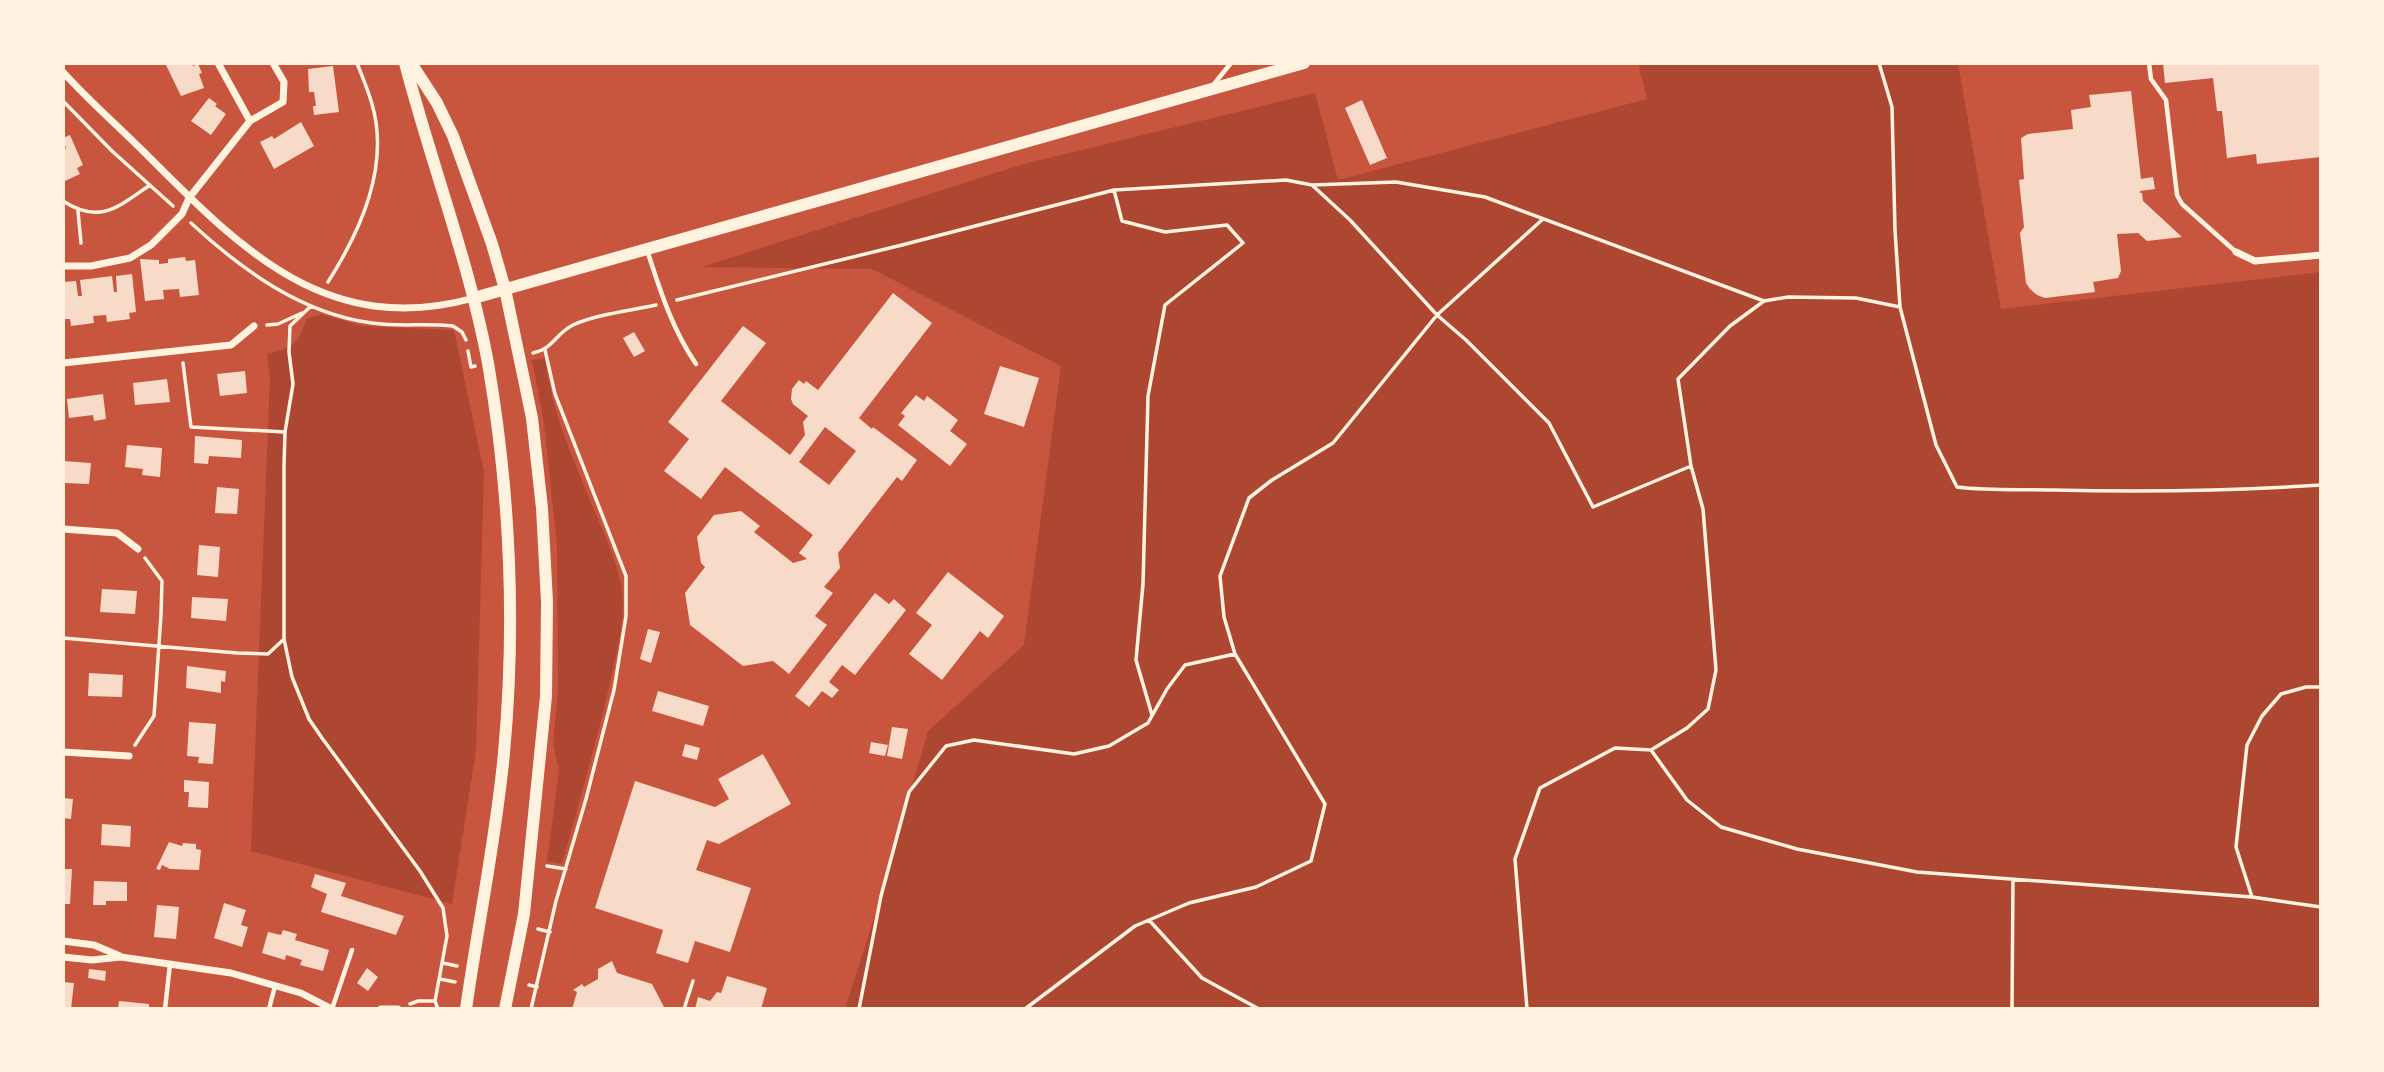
<svg xmlns="http://www.w3.org/2000/svg" width="2384" height="1072" font-family="'Times New Roman',serif">
<style>
.green{fill:#ae4732}
.building{fill:#f7dbc8;fill-rule:evenodd}
.lines{fill:none;stroke-linecap:round;stroke-linejoin:round}
.path{stroke:#fff3e0;stroke-width:3.5}
.service{stroke:#fff3e0;stroke-width:4.5}
.minor{stroke:#fff3e0;stroke-width:7}
.secondary{stroke:#fff3e0;stroke-width:12}
</style>
<rect width="100%" height="100%" fill="#c8553d"/>
<!-- green -->
<path class="green" d="M1638,63h320l43,246 320,-37v737h-1476l36,-113 47,-165 96,-86 37,-279 -189,-97 -170,-2 318,-102 295,-72 23,87 309,-81z
M321,314l41,12 92,4 30,142 -8,278 -24,154 -201,-53 19,-473 -3,-24c30,-7 28,-8 40,-35z
M545,358c6,55 32,110 53,161 9,21 18,42 23,65 6,30 -4,65 -10,95 -14,62 -32,123 -49,185l-15,-3 12,-90 -6,-28 5,-53 -1,-145 -13,-122 -12,-63z"/>
<!-- building -->
<path class="building" d="M161,63h31l1,3 5,-2 4,9 -3,1 5,14 -23,8 -15,-31z
M2163,63h158v94l-64,7 -1,-10 -29,4 -5,-47h-5l-4,-33 -48,5z
M333,66l6,46 -25,3 -1,-9h3l-2,-14h-5l-1,-23z
M2131,91l10,88 12,-2 2,12 -15,2v2h2l1,8 39,36 -35,4 -9,-8 -21,1 4,37 -3,7 -25,4 2,10 -50,6 -8,-3 -7,-6 -4,-6 -6,-50 4,-6 -5,-47 5,-1 -3,-41 7,-4 45,-5 -2,-19 20,-3 -2,-12z
M209,98l8,6 -2,2 11,8 -15,21 -20,-14z
M1362,100l25,58 -17,7 -25,-57z
M301,122l13,24 -40,23 -14,-27 12,-6 2,3z
M70,135l13,30 -6,3 3,6 -17,8v-32l3,-2 -3,-10z
M185,257l1,4 9,-1 4,35 -19,2 -1,-8 -16,1 1,9 -19,2 -5,-42 19,1v4l9,-1v-4z
M132,274l4,38 -7,1 1,6 -23,3 -1,-7 -13,1 1,7 -23,3 -1,-7h-6l-1,-37 13,-1 2,15h4l-2,-16 32,-4 2,16h3l-1,-16z
M893,293l39,30 -73,95 13,11 1,-2 44,33 -15,21 -5,-4 -59,76 2,15 -16,19 9,6 -18,23 12,9 -38,49 -16,-13 -30,5 -53,-41 -5,-32 20,-26 -4,-4 -4,-26 17,-22 27,-4 19,15 -6,6 39,31 14,-4 -8,-6 14,-18 -88,-68 -24,32 -37,-28 25,-32 -21,-17 75,-96 23,17 -45,58 69,54 15,-20 -2,-13 5,-6 -15,-12 -2,-5 1,-10 7,-9 5,4 2,-3 12,9zM825,427l31,24 -27,34 -30,-23z
M634,332l11,19 -11,6 -11,-19z
M1000,366l39,12 -15,49 -40,-13z
M245,371l2,22 -27,3 -3,-22z
M167,379l3,23 -35,3 -2,-22z
M103,394l3,25 -12,2 -1,-6 -24,3 -2,-19z
M916,395l8,6 3,-5 31,24 -8,11 17,13 -17,22 -52,-41 7,-9 -4,-3z
M195,436l47,4 -1,18 -32,-2 -1,8 -14,-1z
M127,445l35,3 -2,29 -18,-2 1,-6 -18,-2z
M63,461l28,2 -2,21 -24,-1v6h-2z
M217,487l22,2 -2,25 -22,-1z
M199,545l21,2 -2,30 -21,-2z
M948,572l56,44 -16,22 -8,-7 -38,49 -33,-26 23,-29 -16,-12z
M102,589l35,2 -2,23 -35,-2z
M875,593l14,11 5,-5 12,11 -51,65 -13,-10 -13,17 10,8 -7,8 -10,-7 -13,16 -14,-11z
M192,597l36,2 -2,22 -35,-3z
M648,629l12,3 -9,31 -11,-4z
M187,666l39,5 -1,11 -4,-1v12l-35,-5z
M89,673l34,2 -1,22 -34,-1z
M658,691l51,15 -6,20 -51,-15z
M189,722l27,2 -3,40 -15,-1 1,-6 -12,-1z
M892,727l16,2 -6,30 -15,-3z
M871,742l17,3 -3,11 -16,-3z
M685,744l15,4 -3,12 -15,-4z
M763,754l28,50 -72,40 -12,-4 -11,30 55,18 -21,64 -35,-11 -7,22 -32,-10 7,-23 -68,-22 40,-127 80,26 14,-8 -11,-20z
M184,780l25,2 -1,26 -20,-1 1,-15h-5z
M63,798l10,1 -2,20 -8,-1z
M102,824l29,2 -1,21 -29,-2z
M169,842l13,4 1,-3 13,1v5l5,1 -2,20 -29,-1 -8,-4 -2,5 -4,-1z
M63,869h9l-2,35h-7z
M315,874l31,9 -5,13 63,20 -8,19 -75,-23 6,-18 -16,-7z
M94,881l33,1v19h-21v4h-13z
M224,903l22,7 -5,15 7,2 -6,20 -28,-9z
M157,905l22,2 -3,32 -22,-2z
M283,930l14,4 -2,6 34,10 -6,21 -23,-6 2,-5 -16,-5 -1,5 -23,-7 6,-21 13,3z
M612,961l5,12 35,11 13,25h-42l-7,-2 -3,2h-41l5,-17 -4,-2 9,-6 2,3 14,-8v-10z
M367,968l11,9 -10,14 -11,-8z
M89,969l17,2 -1,10 -17,-3z
M727,976l40,12 -6,21h-66l3,-12 12,4 7,-9 4,1z
M63,982l11,1 -3,26 -8,-1z
M119,1001l30,3v5h-31z"/>
<g class="lines">
<!-- path -->
<path class="path" d="M1879,63l13,44 3,123 5,77
M63,101l49,50 61,55
M1312,185l38,35 87,95 106,-96
M1114,190l8,31 43,11 62,-7 16,18 -78,62 -17,91 -5,188 -7,76 16,55
M63,201c37,24 55,6 87,-16
M78,211l3,32
M191,223c51,47 111,91 181,100 27,4 54,0 81,3l9,6 4,8
M328,282c33,-52 62,-116 44,-178 -4,-14 -10,-28 -15,-41
M677,300l225,-55 212,-55 172,-10 26,5 84,-3 89,15 279,104
M311,306l-21,20 -1,26 4,32 -8,48 -1,34v173l8,38 17,42 13,19 98,133 23,37 4,28 -12,65 3,8
M267,325l11,-1 24,-11
M468,351l3,16 4,-1
M533,353c20,-4 22,-19 40,-28 25,-11 56,-14 83,-20
M183,363l8,64 94,5
M63,638l174,15 31,1 16,-15
M135,745l19,-29 7,-101 1,-34 -17,-23
M1651,750l36,-22 21,-19 8,-39 -13,-161 -12,-43
M547,866l19,3
M2252,897l-16,-50 11,-102 15,-29 19,-22 25,-7h15
M1149,920l53,58 57,31
M538,929l12,3
M443,963l14,3
M440,979l15,3
M529,985l8,2
M410,1004l8,-3h17
M531,1009l25,-108 30,-102 28,-109 12,-74v-40l-71,-182 -10,-44
M684,1009l9,-28
M859,1009l22,-113 28,-104 37,-46 28,-6 100,14 35,-8 39,-23 19,-34 18,-24 50,-11
M1025,1009l110,-83 54,-23 67,-16 55,-26 14,-57 -90,-150 -11,-37 -4,-41 29,-78 23,-18 61,-37 104,-128 29,25 83,83 44,84 98,-41 -13,-87 52,-53 34,-25 24,-4 68,1 44,9 36,138 21,42c32,4 64,2 96,3 89,2 179,1 268,-5
M1527,1009l-12,-150 25,-71 75,-40 36,2 36,50 34,27 76,22 120,23 335,25 69,10
M2012,1009l1,-129"/>
<!-- service -->
<path class="service" d="M2149,63l2,16 15,21 11,95 5,9 54,48
M1214,84l17,-21
M647,250c13,40 25,79 49,114
M165,1009l5,-45
M269,1009l6,-23
M332,1009l20,-59"/>
<!-- minor -->
<path class="minor" d="M218,63l32,58
M63,72c25,28 53,52 80,79 96,96 182,188 331,147
M2236,252l19,9 66,-6
M63,266h28l39,-8 21,-13 31,-31 7,-16 61,-77 33,-19 1,-20 -11,-19
M63,363l168,-18 23,-19
M63,529l54,4 21,16
M63,752l66,4
M63,941l31,4 26,11
M63,957l29,3 29,-3 110,16 70,20 31,16
M381,1009h17"/>
<!-- secondary -->
<path class="secondary" d="M405,63c26,100 64,198 83,300 22,129 28,260 16,390 -8,86 -26,171 -38,256
M411,63l26,40 16,33 39,108 13,45 27,129 10,90 5,94 -1,94 -22,218 -19,95
M474,298l830,-235"/>
</g>
<!-- border -->
<rect width="2384" height="1072" fill="none" stroke="#fff3e0" stroke-width="130"/>
</svg>
